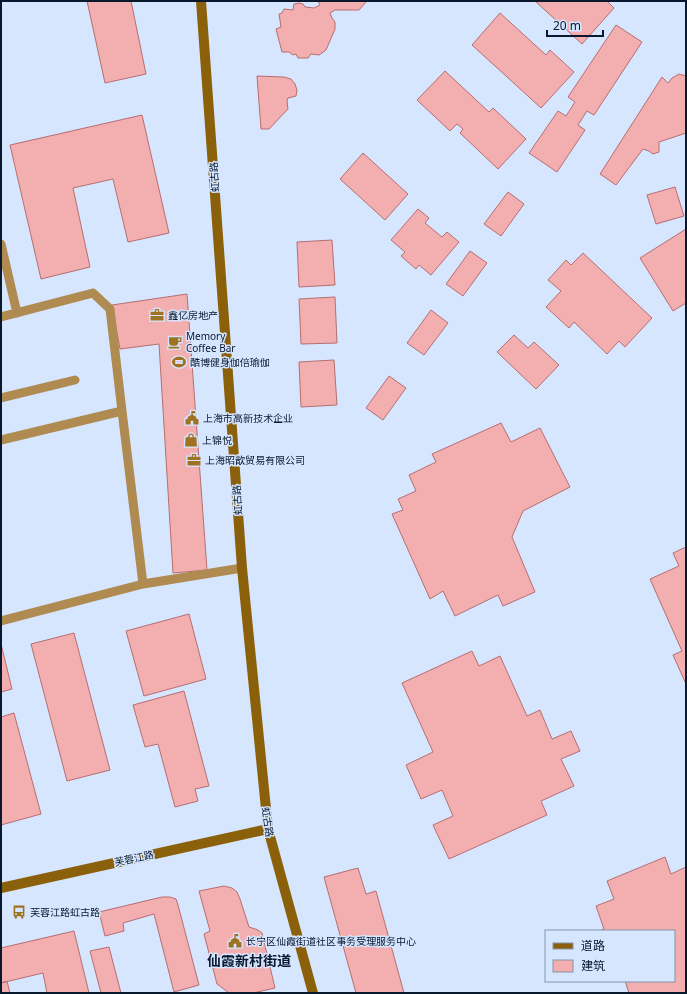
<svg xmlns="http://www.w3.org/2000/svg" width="687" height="994" font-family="'Noto Sans','Noto Sans SC',sans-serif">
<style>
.building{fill:#f3aeb0;stroke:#b66e71}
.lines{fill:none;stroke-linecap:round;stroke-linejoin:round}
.lane{stroke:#af8a51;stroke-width:9}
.secondary{stroke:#8b600b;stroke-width:10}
.labels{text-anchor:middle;stroke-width:3;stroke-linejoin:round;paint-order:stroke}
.street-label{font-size:10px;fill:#0a182d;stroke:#d6e6fe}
.poi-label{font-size:10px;fill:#0a182d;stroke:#d6e6fe;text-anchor:start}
.district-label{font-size:14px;font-weight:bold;fill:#0a182d;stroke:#d6e6fe}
</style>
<rect width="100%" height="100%" fill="#d6e6fe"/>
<!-- building -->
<path class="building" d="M87,1h44l15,73 -41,9z
M318,1h49l-8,9h-24l-5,3 2,5 3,4v7l-9,21 -7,5 -8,-1 -3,4h-10l-2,-4 -3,1 -4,-3h-7l-6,-23 5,-2 -2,-13 3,-1 2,-4 9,1 1,-6 5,-1 4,1 2,3 9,1 6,-3z
M535,1h72l7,7 -32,36z
M500,13l46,42 4,-5 24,22 -33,36 -69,-63z
M616,25l26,17 -48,73 -7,-4 -9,14 7,5 -28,42 -28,-19 29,-42 8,5 9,-14 -7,-5z
M445,71l44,41 4,-4 33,31 -28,30 -38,-36 3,-4 -6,-5 -7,7 -33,-31z
M679,74l7,2v57l-27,9v10l-6,2 -4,-3 -6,-2 -27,36 -16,-11 62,-97 6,6 4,-5z
M257,76l27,1 7,2 4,5 2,6 -1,6 -8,2 -1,3 1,8 -19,20h-8z
M142,115l27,118 -41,9 -15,-63 -40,9 17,79 -49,12 -31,-134z
M363,153l45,41 -23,26 -45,-41z
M675,187l9,29 -28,8 -9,-29z
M508,192l16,12 -23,32 -17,-12z
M418,209l11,9 -4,5 17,14 5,-5 12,10 -28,33 -12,-10 -3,4 -15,-13 4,-4 -14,-12z
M686,229v74l-13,8 -33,-53z
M332,240l3,45 -36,2 -2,-45z
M470,251l17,12 -24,33 -17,-12z
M583,253l69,65 -27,29 -6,-6 -12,13 -33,-32 -5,6 -23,-21 15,-16 -13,-11 18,-20 5,5z
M187,294l20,276 -34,3 -14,-229 -39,5 -8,-44z
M335,297l2,46 -36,1 -2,-45z
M431,310l17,13 -24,32 -17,-12z
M514,335l14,13 6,-6 25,23 -23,24 -39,-37z
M334,360l3,45 -36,2 -2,-45z
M389,376l17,12 -23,32 -17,-12z
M501,423l10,19 29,-14 30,59 -47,24 -11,26 23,55 -32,14 -5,-11 -43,21 -12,-25 -13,8 -38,-85 11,-4 -5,-11 18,-8 -7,-16 27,-13 -4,-8z
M686,547v137l-13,-29 9,-4 -32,-72 29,-13 -6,-13z
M189,614l17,65 -62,17 -18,-65z
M74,633l36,137 -43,11 -36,-137z
M1,644l11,45 -11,3z
M472,651l7,15 21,-10 27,60 13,-6 12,29 19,-8 9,20 -19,8 13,27 -33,15 6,14 -98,44 -16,-34 20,-9 -11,-26 -21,9 -15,-34 27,-13 -31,-69z
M184,691l25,95 -14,3 3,12 -23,6 -17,-63 -13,3 -12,-42z
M14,713l27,101 -40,11v-108z
M665,857l6,17 15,-7v126h-57l-4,-12h49v-50h-75l5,-2 -8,-23 18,-7 -7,-18z
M358,868l8,26 10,-3 28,102h-48l-32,-116z
M224,886l8,2 5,4 3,7 9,28 9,3 4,3 13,55 -22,5h-24l-12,-9 -13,-50 6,-3 -11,-40z
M162,897h8l6,2 2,6 21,80 -25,7 -20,-78 -31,9 1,8 -19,5 -6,-24z
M74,931l15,62h-42l-4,-20 -42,10v-35z
M109,947l12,46h-20l-11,-42z
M7,981l3,12h-9v-10z"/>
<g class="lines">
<!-- lane -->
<path class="lane" d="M1,244l16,69
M1,317l92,-24 17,16 12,102
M1,398l74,-18
M1,440l121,-29 21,173 -142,37
M143,584l99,-16"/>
<!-- secondary -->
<path class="secondary" d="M201,1l41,567 26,261 45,164
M1,888l267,-59"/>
</g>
<!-- icons -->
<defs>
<g id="office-bare" transform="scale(1.08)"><path d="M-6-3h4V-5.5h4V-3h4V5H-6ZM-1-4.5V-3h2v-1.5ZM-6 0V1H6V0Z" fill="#9e7222" stroke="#d6e6fe" stroke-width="2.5" paint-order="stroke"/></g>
<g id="cafe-bare" transform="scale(1.08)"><path d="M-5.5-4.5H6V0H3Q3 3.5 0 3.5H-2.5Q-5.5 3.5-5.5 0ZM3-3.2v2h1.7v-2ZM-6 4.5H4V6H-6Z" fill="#9e7222" stroke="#d6e6fe" stroke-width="2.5" paint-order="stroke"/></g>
<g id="stadium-bare" transform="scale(1.08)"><path d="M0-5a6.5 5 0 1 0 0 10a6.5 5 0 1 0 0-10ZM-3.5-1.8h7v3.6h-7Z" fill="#9e7222" stroke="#d6e6fe" stroke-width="2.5" paint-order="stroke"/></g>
<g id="civic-bare" transform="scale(1.08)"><path d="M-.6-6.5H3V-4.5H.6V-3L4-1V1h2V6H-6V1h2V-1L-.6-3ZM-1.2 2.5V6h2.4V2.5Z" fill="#9e7222" stroke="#d6e6fe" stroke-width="2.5" paint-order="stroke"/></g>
<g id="shop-bare" transform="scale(1.08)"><path d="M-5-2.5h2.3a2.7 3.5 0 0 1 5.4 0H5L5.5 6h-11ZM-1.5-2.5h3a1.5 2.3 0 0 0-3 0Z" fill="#9e7222" stroke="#d6e6fe" stroke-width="2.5" paint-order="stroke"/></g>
<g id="bus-bare" transform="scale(1.08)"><path d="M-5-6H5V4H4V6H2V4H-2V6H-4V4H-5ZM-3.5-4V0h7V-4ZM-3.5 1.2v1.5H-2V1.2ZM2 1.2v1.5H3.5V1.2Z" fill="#9e7222" stroke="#d6e6fe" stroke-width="2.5" paint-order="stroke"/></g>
</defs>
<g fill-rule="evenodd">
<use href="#office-bare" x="157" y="315"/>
<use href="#cafe-bare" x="175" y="342"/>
<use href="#stadium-bare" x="179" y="362"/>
<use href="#civic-bare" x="192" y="418"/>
<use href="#shop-bare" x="191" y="440"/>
<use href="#office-bare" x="194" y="460"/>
<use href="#bus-bare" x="19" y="912"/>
<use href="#civic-bare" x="235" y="941"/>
</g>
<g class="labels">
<!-- street labels -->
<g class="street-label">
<text transform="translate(214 177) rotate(-94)" y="4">虹古路</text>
<text transform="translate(237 500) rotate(-94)" y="4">虹古路</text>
<text transform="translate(268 822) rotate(81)" y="4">虹古路</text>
<text transform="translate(134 858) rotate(-12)" y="4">芙蓉江路</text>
</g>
<!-- poi labels -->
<g class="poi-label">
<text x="168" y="319">鑫亿房地产</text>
<text x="186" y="340">Memory<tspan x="186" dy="12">Coffee Bar</tspan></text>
<text x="190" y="366">酷博健身伽倍瑜伽</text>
<text x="203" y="422">上海市高新技术企业</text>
<text x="202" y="444">上锦悦</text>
<text x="205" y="464">上海昭歆贸易有限公司</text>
<text x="30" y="916">芙蓉江路虹古路</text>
<text x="246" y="945">长宁区仙霞街道社区事务受理服务中心</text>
</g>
<!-- district labels -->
<g class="district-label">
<text x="249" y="966">仙霞新村街道</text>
</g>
</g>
<!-- border -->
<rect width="687" height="994" fill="none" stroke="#0a182d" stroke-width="4"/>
<!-- legend -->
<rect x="545" y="930" width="130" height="52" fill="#d6e6fe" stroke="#8494aa"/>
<rect x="553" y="943" width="20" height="6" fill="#8b600b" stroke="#8494aa"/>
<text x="581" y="950" font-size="12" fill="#0a182d">道路</text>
<rect x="553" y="960" width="20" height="12" fill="#f3aeb0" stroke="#8494aa"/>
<text x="581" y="970" font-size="12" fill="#0a182d">建筑</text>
<!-- scale -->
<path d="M547 30v6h56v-6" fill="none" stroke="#0a182d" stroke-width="2"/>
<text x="553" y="30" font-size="12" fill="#0a182d" stroke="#d6e6fe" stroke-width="3" paint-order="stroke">20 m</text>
</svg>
